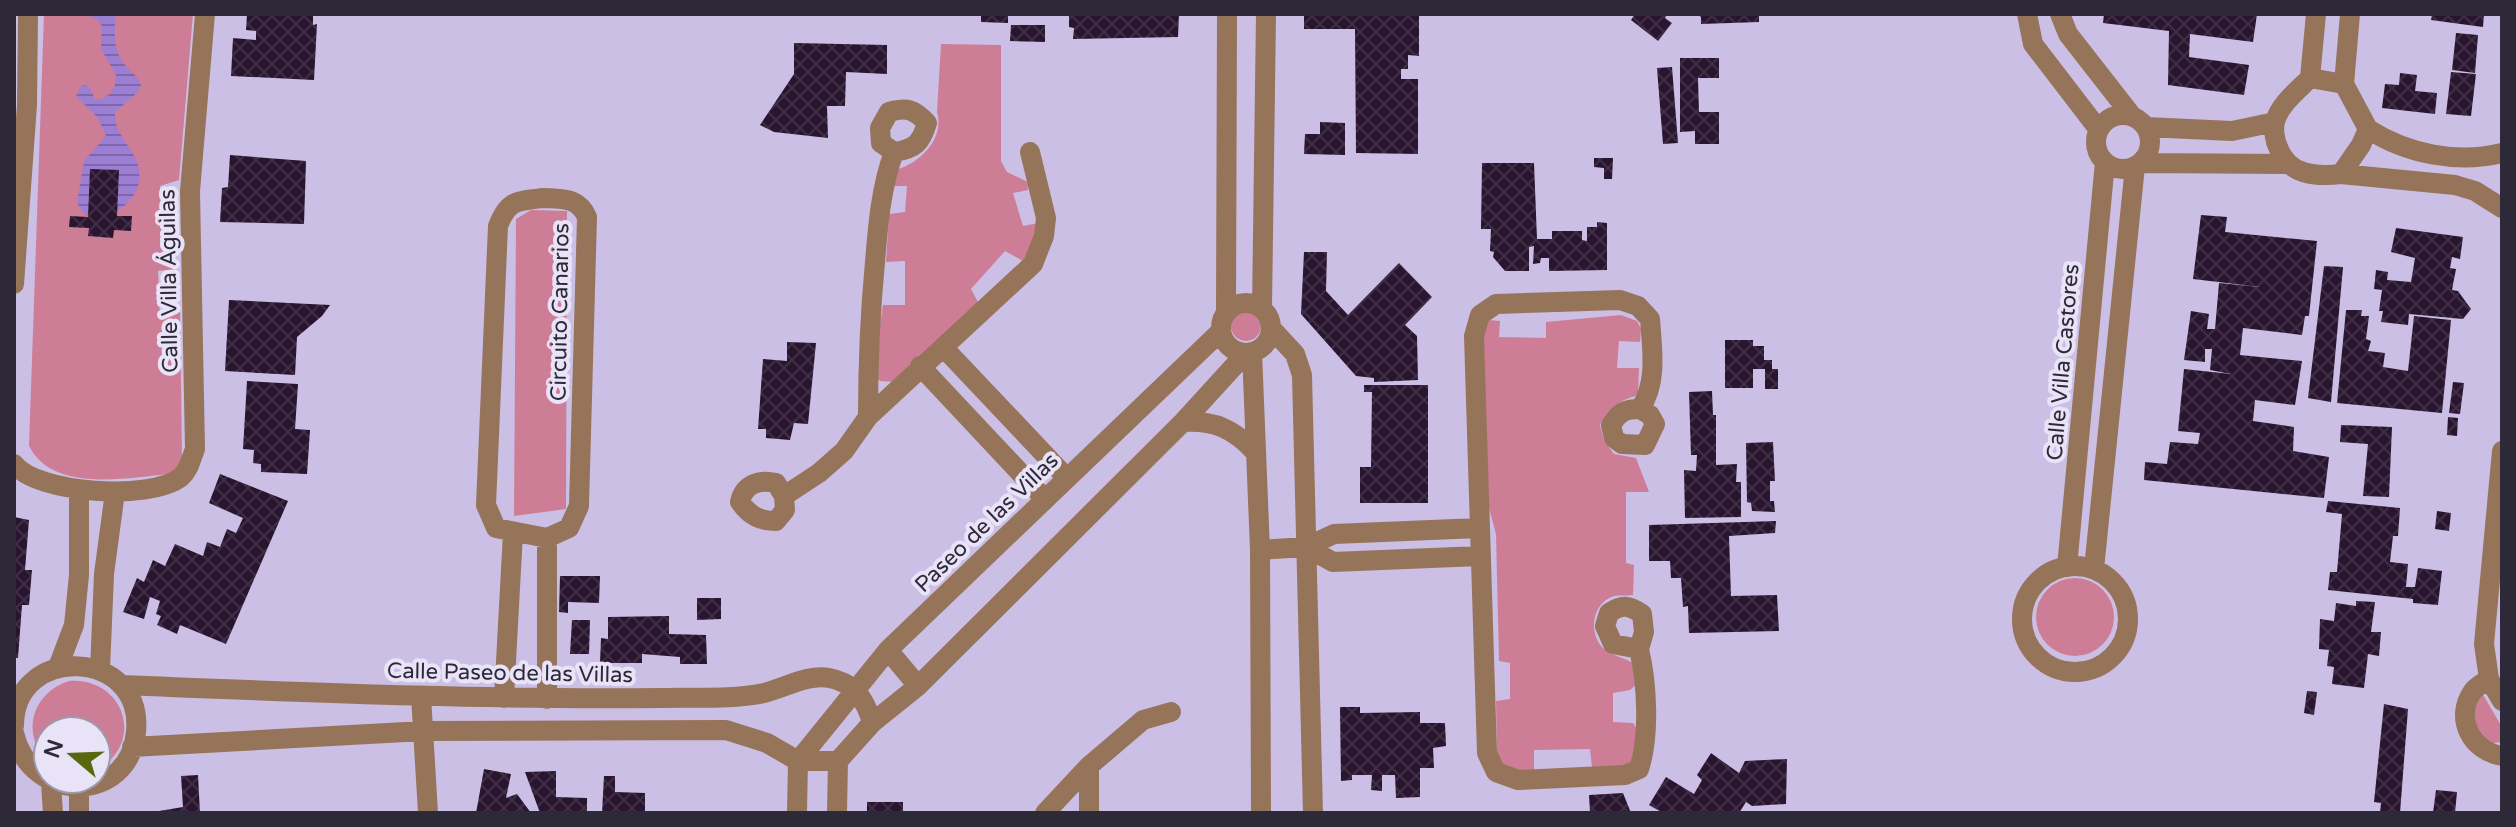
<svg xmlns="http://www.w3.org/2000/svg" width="2516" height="827" font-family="'Varela Round',sans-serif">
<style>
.green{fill:#ce7d97}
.water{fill:url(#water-rules)}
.building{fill:url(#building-cross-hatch)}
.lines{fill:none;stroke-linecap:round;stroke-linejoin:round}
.minor{stroke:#96745a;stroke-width:20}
.labels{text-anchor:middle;stroke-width:8;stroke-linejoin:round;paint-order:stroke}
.street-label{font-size:22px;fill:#2d2938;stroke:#e9e3f7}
</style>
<defs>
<pattern id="water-rules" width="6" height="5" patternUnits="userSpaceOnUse" patternTransform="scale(2)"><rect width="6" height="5" fill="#9c7ed2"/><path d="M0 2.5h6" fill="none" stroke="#8067ab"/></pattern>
<pattern id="building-cross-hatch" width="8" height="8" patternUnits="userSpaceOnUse" patternTransform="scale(2)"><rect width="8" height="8" fill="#29152f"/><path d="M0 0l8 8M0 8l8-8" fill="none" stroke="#402e45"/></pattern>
</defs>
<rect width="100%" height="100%" fill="#cbbfe6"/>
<!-- green -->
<path class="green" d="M44,14h149l-14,166 -19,6 1,21 16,2 -1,60 -18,2 2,42 20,-1 2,145 -4,10 -8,7c-44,4 -117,19 -141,-28z
M941,44l60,1v116l6,11 21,10v8l-15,3 10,33 16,-3 -1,13 -15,25 -18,-10 -34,38 8,15 -85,78 -14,-1 -7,-6 10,-70h22v-44l-19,1 3,-48 16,-2 2,-26h-13l-1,-15c26,-7 52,-31 44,-59z
M531,210l36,1 -1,298 -52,7 2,-297z
M1231 326a15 15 0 1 1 30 0a15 15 0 1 1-30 0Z
M1621,315l16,6 4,8 -1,13 -21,-1 -2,27h22l-1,27c-19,6 -30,12 -38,30l4,15 10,14 22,4 13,34h-23v71l8,2 -1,30c-6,1 -13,0 -19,1 -23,7 -26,39 -10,53 8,6 20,9 29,14l7,18 -10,9 -17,3v29l20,1 3,5v17l-5,21 -39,1 -2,-18 -56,1v20l-28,1 -9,-19 -1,-51 14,-2v-36l-11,-2 -3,-127 -13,-48 1,-162 4,-4 12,1 -1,16 47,1v-16z
M2036 617a39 39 0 1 1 78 0a39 39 0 1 1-78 0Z
M69,681c56,-4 77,63 27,89v-39h-48v31c-28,-28 -16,-69 21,-81z
M2482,693l20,34v15l-9,1 -11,-5 -10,-21z"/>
<!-- water -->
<path class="water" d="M83,14h33c-2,17 -3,37 9,51 6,7 13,11 16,20l-4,8 -22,19c-2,29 32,41 23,74 -7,24 -49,48 -61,16l7,-41 22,-25 -8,-18 -22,-22 4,-9 5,-2 5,3 5,11 6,1 10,-7 4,-8 1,-10 -15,-26 1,-23 -5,-7z"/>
<!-- building -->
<path class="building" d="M247,14h66v11l4,-1 -3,56 -83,-4 2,-38 23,2v-9l-10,-1z
M981,14h27v9l-27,-1z
M1069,14h110l-1,23 -105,2 1,-11 -5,-1z
M1304,14h115v42l-11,-1v14h-7v10h17v75l-62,-1 -1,-124h-51z
M1635,14h32l-2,4 7,5 -14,18 -27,-21z
M1697,14h62v8l-58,2v-7z
M2104,14h153l-4,28 -63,-8 -1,23 60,8 -5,30 -76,-10 1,-54 -66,-8z
M2432,14h52l-1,13 -52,-7z
M1011,25h34v17l-35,-1z
M2456,33l22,2 -3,38 -23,-3z
M794,43l93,2v29l-41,-2 -1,34h-18l1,32 -54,-6 -14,-7 34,-51z
M1680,58h39v20h-21l1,34h20v32h-24v-13l-15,1z
M1672,67l6,76 -15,1 -6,-76z
M2451,72l25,2 -5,42 -25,-2z
M2400,73l17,2 -2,16 22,2 -2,21 -53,-6 3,-24 14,1z
M1320,122l25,1v32l-41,-1 1,-20h15z
M230,155l76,6 -2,63 -84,-2 2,-34 6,-1z
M1594,158h19l-1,21h-8v-11l-10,-1z
M1482,163h52l3,76h15v-8h30v9l5,1v-14h10v-5l10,1v47l-58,1v-13h-8l-1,5 -7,1 1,-18 -5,1v24h-24l-12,-14 1,-5 -4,-1 1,-22h-10z
M90,169l29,1 -2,46h15l-1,15 -17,-1 -1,8 -25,-2 1,-8 -20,-1 1,-11 18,1z
M2201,215l26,2 -2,15 92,9 -8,75h-4l-3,19 -59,-7 -3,27 62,6 -7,44 -40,-5 -2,21 41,6 -1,24 36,6 -5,41 -180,-18 1,-18 22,2 3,-22 28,2 2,-11 -22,-2 6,-62 47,5 -21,-4 2,-21h-7v13l-21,-2 7,-49 18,3 -2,15h8l4,-46 41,4 -67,-8z
M2396,228l67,9 -3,22 -8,-2 -2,11 6,1 -4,21 6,1 13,18 -8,10 -54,-5 -1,11 -27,-3 2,-11h-4l3,-21 -8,-1 2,-19 12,2 -1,8 24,2 4,-24 -24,-6z
M1304,252h23l-1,39 22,24 51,-52 33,34 -27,28 12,11 1,44 -44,2v-4l-18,-2 -55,-62z
M2324,266l19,1 -12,135 -23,-4z
M229,300l101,5 -8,11 -25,21 -2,38 -70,-4z
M2346,310h16l-1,6h8l-3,23 5,2 -3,10 17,2 -2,14 25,4 6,-55 37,4 -9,93 -105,-10z
M1725,340h28v6h11v14h8v9h6v20h-13v-20h-12v19h-28z
M787,342l29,1 -8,81 -14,-1 -4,17 -24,-2v-9h-8l5,-70 24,2z
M247,381l51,3 -3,45 15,1 -3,44 -46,-2v-8l-8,-1 1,-13 -11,-1z
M2453,382l11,1 -4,31 -11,-1z
M1364,385h64v118h-68v-36h11l1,-75h-8z
M1712,391l1,24h3v50l21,-1 -1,18h5v35l-56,1 -1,-48 12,1 1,-16h-6l-2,-63z
M2448,417l10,1 -1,18 -10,-1z
M2341,425l51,2 -3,70 -26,-1 5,-52 -28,-2z
M1773,442l2,39h-5v20h4l1,11 -23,-1 -1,-8 -4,-1 -1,-59z
M220,474l68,27 -62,143 -46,-19 -3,9 -20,-9 4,-9 -5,-2 4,-13 -10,-4 -6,22 -21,-7 14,-34 7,4 9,-22 12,6 10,-22 28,12 4,-14 13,5 7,-18 9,4 7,-15 -34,-15z
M2328,501l72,7 -2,28h-5l-3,26 18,2 -2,23h9l3,-19 24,3 -4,34 -25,-2v-4l-85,-9 2,-18h7l5,-58 -16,-2z
M2437,511l14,2 -2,18 -14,-2z
M14,517l15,3 -4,50h7l-3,35h-7l-4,53h-4z
M1776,521l-1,12 -46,3 2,60 46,-1 2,36 -90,2 -1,-27 -5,1 -2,-29h-10l-1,-17h-21v-36z
M560,576h40l-1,27 -31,-1v11l-9,-1z
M697,598h24v21l-24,1z
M2356,601l19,1 -4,30h10l-2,24 -11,-2 -4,34 -32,-4 2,-17 -7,-1 2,-16 -10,-1 1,-30 14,2 2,-18 20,3z
M669,616v18l37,1 1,29h-27v-7l-38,-3v9h-42l1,-25 7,1v-22z
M572,620h18l-1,34h-19z
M2307,691l10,1 -3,23 -10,-2z
M2384,704l24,5 -8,104h-20l1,-10 -7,-1z
M1340,707h20v6l60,-1v11h25l1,23 -13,2 1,20h-14v29l-24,1 -1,-23h-13v16l-11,-1 1,-15h-20v5l-11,1z
M1711,753l28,20 6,-12 42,-2 -1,45 -34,2 -6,-4 -7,11h-76l-14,-8 17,-28 28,17 8,-14 -5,-5z
M484,769l27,5 -5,24 11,-4 14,19h-55z
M556,771v26l31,1v15h-47l-15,-41z
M198,775l2,38h-53l36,-6 -2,-31z
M604,776h11v16l30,1v20h-43z
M2436,790l21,2 -2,21h-22z
M1623,793l8,20h-41l-1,-18z
M867,802h36v11h-36z"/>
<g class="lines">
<!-- minor -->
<path class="minor" d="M2027,14l6,30 66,86
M2060,14l8,20 64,82
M2310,78l6,-64
M2344,84l-34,-6c-12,12 -31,27 -35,44 -2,7 0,19 3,25 10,28 37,30 63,27l20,-29 7,-16 -24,-45 6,-70
M2096 142a27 27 0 1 1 54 0a27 27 0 1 1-54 0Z
M2146,127l86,4 43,-9
M2368,129c39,25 89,35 134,24
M2140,163l148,1
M2341,174l114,11 20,6 27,17
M543,198c19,1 35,-1 44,19l-8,289 -10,22 -22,10 -51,-10 -10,-23 12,-279c10,-26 19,-25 45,-28z
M14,284l13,-179 1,-91
M1221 328a25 25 0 1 1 50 0a25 25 0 1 1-50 0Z
M1262,308l4,-294
M1226,312l1,-298
M1271,328l24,26 7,21 11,438
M943,347l123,130
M1252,352l8,198 1,263
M920,366l124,132
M868,417c0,-52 2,-103 7,-155 3,-37 6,-75 19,-110 21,-3 27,-9 33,-29 -13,-14 -20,-16 -38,-11l-9,16 1,15 13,9
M1183,422c31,-2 51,7 72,30
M2502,451l-18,193 5,35 13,22
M14,464c23,30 137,37 167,13 8,-7 10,-18 14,-28l-5,-258 15,-177
M784,496l1,14 -9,11c-16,0 -26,-5 -36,-19 4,-18 19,-23 36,-19l8,13 35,-23 25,-22 24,-34 165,-153 11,-28 2,-18 -16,-66
M1306,547l27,15 147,-6
M1260,550l46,-3 28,-13 145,-6
M2022 619a53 53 0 1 1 106 0a53 53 0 1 1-106 0Z
M2067,567l38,-405
M2094,569l41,-403
M1639,649l5,-17 -2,-18c-13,-9 -20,-10 -33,-1l-4,13 8,18 26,5c8,34 11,87 0,120l-14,6 -107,5 -22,-8 -9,-19 -13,-417 6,-21 16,-11 124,-4 18,6 12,13c2,30 8,63 -10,90 -15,0 -21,3 -29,16l3,13 8,6 23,1 10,-21 -5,-9 -10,-6
M888,650l30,36
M58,667l16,-42 5,-50v-86
M100,670l4,-96 11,-82
M2489,679c-5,3 -12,7 -16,12 -19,27 -2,60 29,65
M121,685c180,7 360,15 540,13 35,-1 69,2 103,-5 21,-5 43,-19 65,-15 24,4 37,22 43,45
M421,696l7,117
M504,698l9,-165
M547,699v-161
M14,726c0,-83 130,-78 122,6 -7,73 -106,72 -122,1
M132,747l292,-16 302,-1 41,13 31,18h40
M838,761l34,-38 46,-37 265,-264 63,-69
M51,783l2,30
M79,787v26
M797,813l1,-52 90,-111 333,-319
M837,813l1,-52
M1045,813l44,-47 54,-46 28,-8
M1089,813v-47"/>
</g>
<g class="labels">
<!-- street labels -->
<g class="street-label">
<text transform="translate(168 281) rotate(-91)" y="8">Calle Villa Águilas</text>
<text transform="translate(559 312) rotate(-89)" y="8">Circuito Canarios</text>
<text transform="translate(2062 362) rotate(-85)" y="8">Calle Villa Castores</text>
<text transform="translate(986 522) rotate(-44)" y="8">Paseo de las Villas</text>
<text transform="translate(510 672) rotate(1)" y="8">Calle Paseo de las Villas</text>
</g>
</g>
<!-- border -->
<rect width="2516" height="827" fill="none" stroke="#2d2938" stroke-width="32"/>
<!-- north arrow -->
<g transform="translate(72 755) rotate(289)"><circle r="38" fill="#e9e3f7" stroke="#9e99ab" stroke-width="2"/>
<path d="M0-6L14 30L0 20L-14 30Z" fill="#59670e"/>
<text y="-12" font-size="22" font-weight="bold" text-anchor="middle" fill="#2d2938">N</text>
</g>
</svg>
